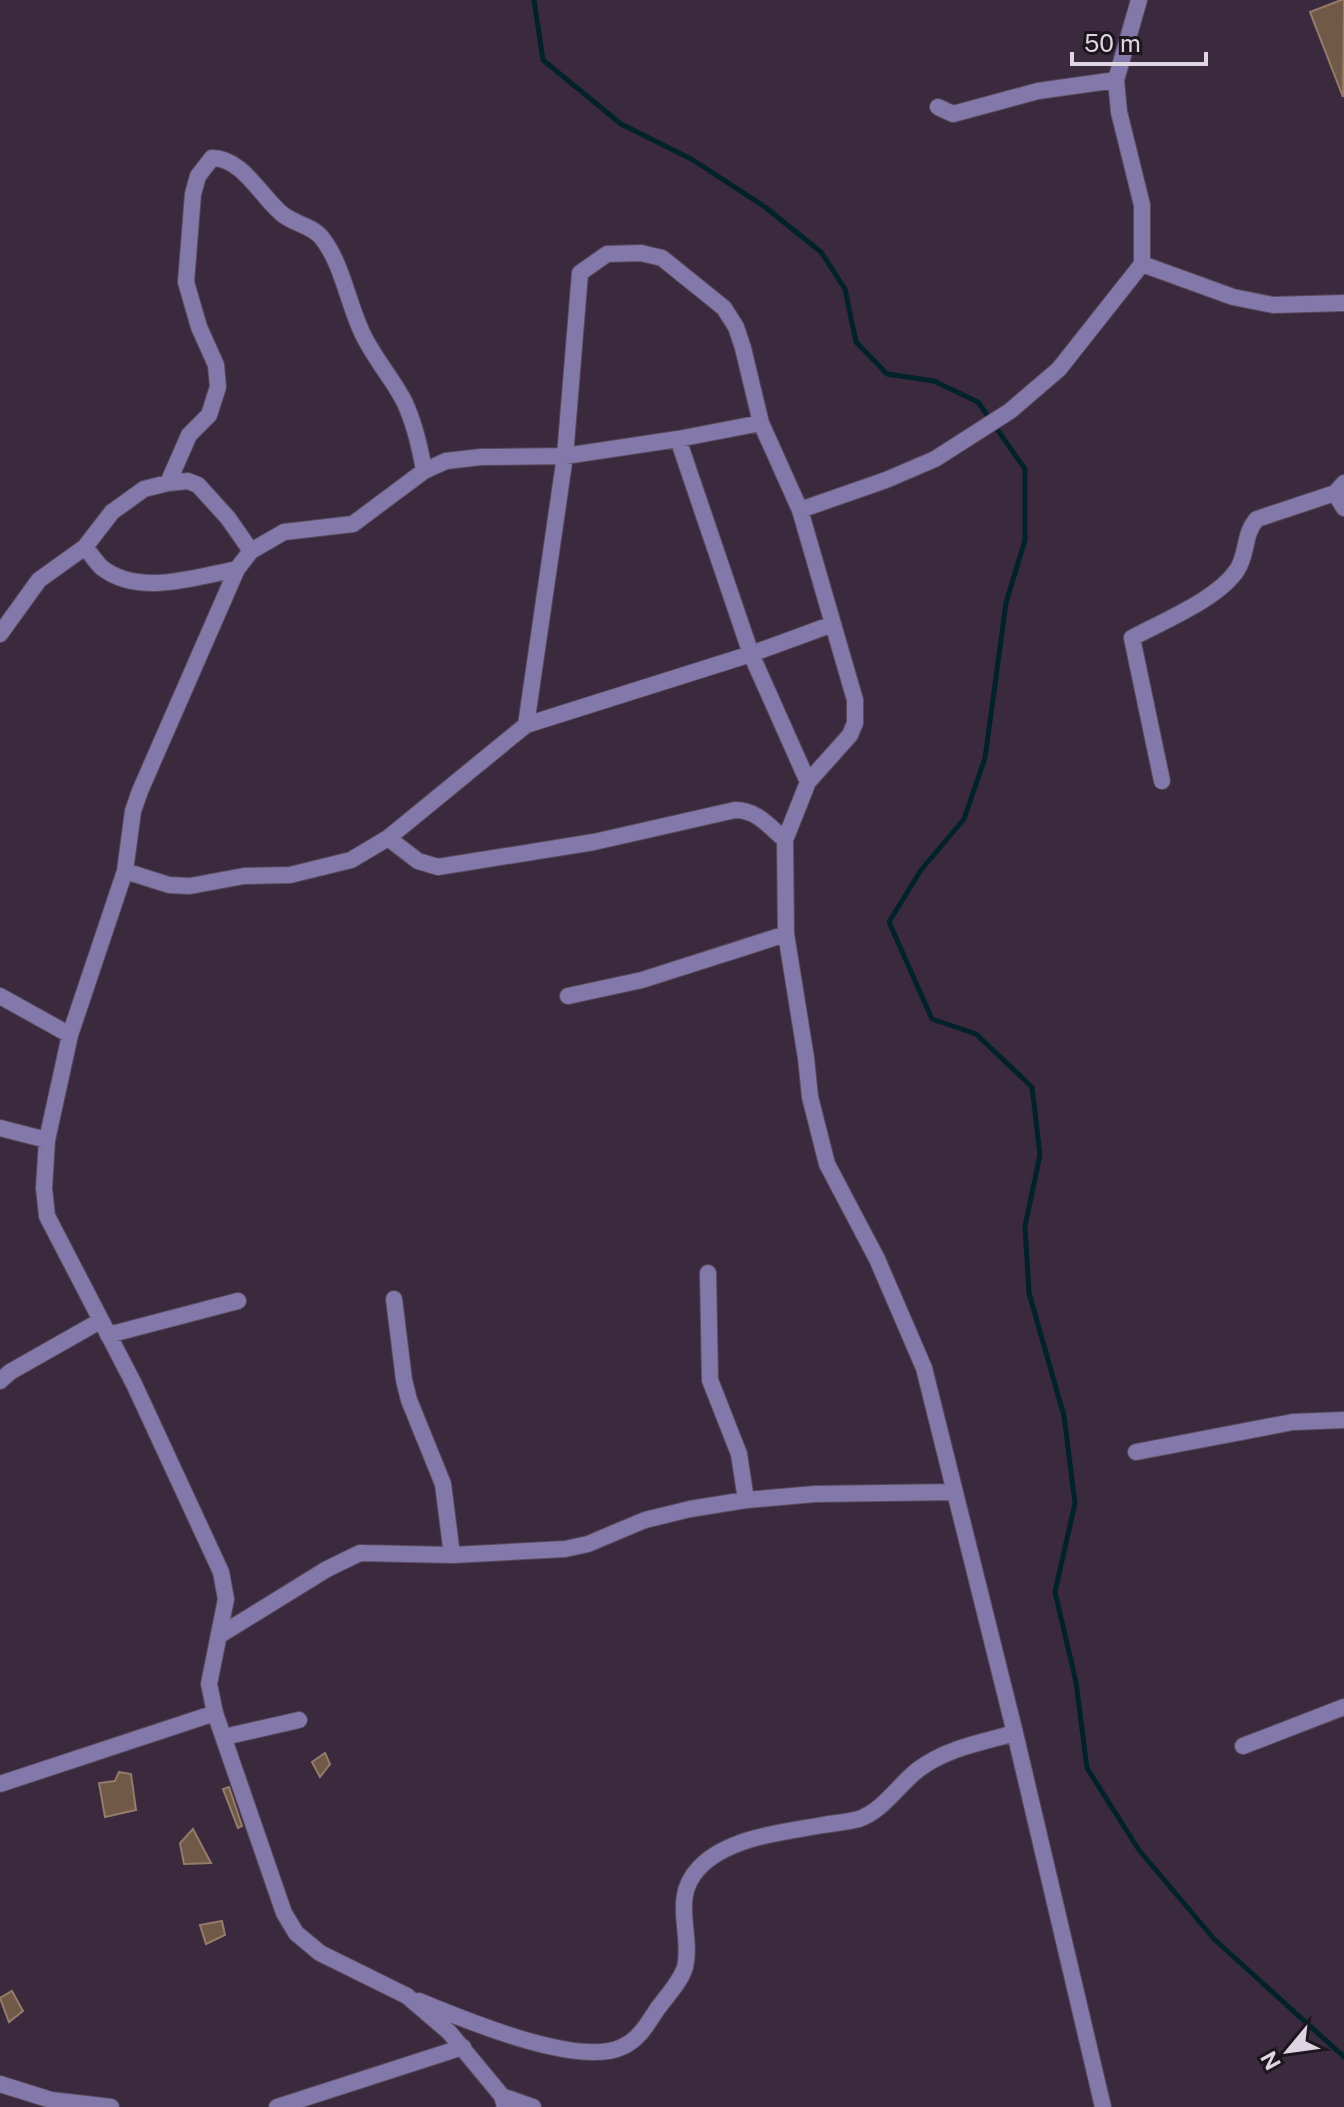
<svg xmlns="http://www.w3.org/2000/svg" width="1344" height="2107" font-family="'Public Sans',sans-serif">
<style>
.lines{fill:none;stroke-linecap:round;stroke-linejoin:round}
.stream{stroke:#00232b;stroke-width:5}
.building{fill:#715947;stroke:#957c69;stroke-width:2}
.minor-casing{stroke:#59495b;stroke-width:18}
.minor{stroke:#8278a9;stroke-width:16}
</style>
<rect width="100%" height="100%" fill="#3b2a3e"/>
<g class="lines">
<!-- stream -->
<path class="stream" d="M534,0l9,60 78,64 72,36 72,47 56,45 24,37 11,53 31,32 47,7 44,21 47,67v71l-19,63 -21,155 -21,61 -43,51 -32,52 43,97 44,15 56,53 8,68 -15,71 4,67 35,123 11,87 -20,89 21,90 11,86 52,82 75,89 130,118"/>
</g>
<!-- building -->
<path class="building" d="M1341,0h3l-1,97 -33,-85z
M325,1753l5,11 -10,13 -8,-15z
M119,1772l12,2 5,36 -31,7 -6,-34 16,-2z
M229,1787l13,39 -4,2 -15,-39z
M193,1829l10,19 8,15 -27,1 -4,-21z
M222,1921l3,14 -19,9 -6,-19z
M12,1991l11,20 -14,11 -9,-24z"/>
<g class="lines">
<!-- minor casing -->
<g class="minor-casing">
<path id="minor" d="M938,107l15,7 85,-23 78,-11
M1142,264l91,33 40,8 71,-2
M678,439l73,215 57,128
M168,483l21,-48 20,-20 9,-28 -2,-22 -17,-38 -13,-45 7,-88 5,-18 14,-18c30,0 48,37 69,55 12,11 31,12 41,25 20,26 25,61 38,90 11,27 31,48 44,73 11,23 16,46 20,70
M1335,493l9,15
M85,547c5,6 10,14 16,20 37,30 95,10 136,2
M0,634l39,-54 46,-33 27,-35 32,-23 24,-6 20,-2 10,4 30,33 23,33
M526,725l39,-269 15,-183 27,-19 34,-1 21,5 62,50 12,19 7,21 18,75 39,87
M1162,781l-30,-143c31,-17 86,-39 105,-68 11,-16 6,-36 20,-51l78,-26 9,-10
M388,838l30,23 20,6 156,-25 141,-32c22,0 34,16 50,30
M125,871l44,14 21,1 54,-10 46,-1 61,-15 37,-22 138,-113 225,-71 82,-30
M0,996l70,39
M568,996l74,-16 144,-46
M0,1128l47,12
M708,1273l2,107 29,74 7,46
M394,1299l10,81 5,20 34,84 9,71
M108,1335l130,-34
M0,1381l10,-9 90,-51
M1136,1452l157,-30 51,-2
M220,1635l107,-66 33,-16 92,2 113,-6 23,-5 57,-24 45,-11 56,-9 69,-6 139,-2
M224,1737l75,-17
M1243,1746l101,-39
M0,1784l215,-71
M419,2001c44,18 159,67 203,46 17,-7 26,-24 36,-39 9,-12 23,-27 27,-41 8,-33 -15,-69 14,-99 29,-31 85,-36 124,-43 12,-2 25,-3 36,-6 25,-9 40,-35 60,-50 28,-21 64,-27 96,-36
M0,2084l51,16 60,7
M502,2096l31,11
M277,2107l186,-60
M505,2107l-3,-11 -53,-64 -42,-36 -87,-43 -24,-20 -12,-20 -69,-200 -6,-29 17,-85 -5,-27 -87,-188 -87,-168 -3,-28 3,-48 23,-105 55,-164 8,-60 7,-20 97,-222 14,-18 33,-19 69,-8 71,-53 22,-10 35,-4 84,-1 113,-17 83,-16
M1103,2107l-88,-374 -91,-365 -47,-109 -50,-95 -17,-67 -4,-39 -20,-124 -1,-94 23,-58 42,-47 5,-12v-23l-55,-190 86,-30 49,-21 75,-48 49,-42 83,-105v-59l-23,-93 -3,-32 23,-80"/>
</g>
<!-- minor -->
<use href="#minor" class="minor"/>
</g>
<!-- north arrow -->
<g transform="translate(1288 2051) rotate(241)" stroke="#1d161f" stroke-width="6" paint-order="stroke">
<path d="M0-6L14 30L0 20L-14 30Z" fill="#dfd4e1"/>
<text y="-12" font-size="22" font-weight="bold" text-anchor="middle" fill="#dfd4e1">N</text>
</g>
<!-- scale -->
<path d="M1072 52v12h134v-12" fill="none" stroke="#dfd4e1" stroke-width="4"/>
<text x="1084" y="52" font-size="24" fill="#dfd4e1" stroke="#1d161f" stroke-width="6" paint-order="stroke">50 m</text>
</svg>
